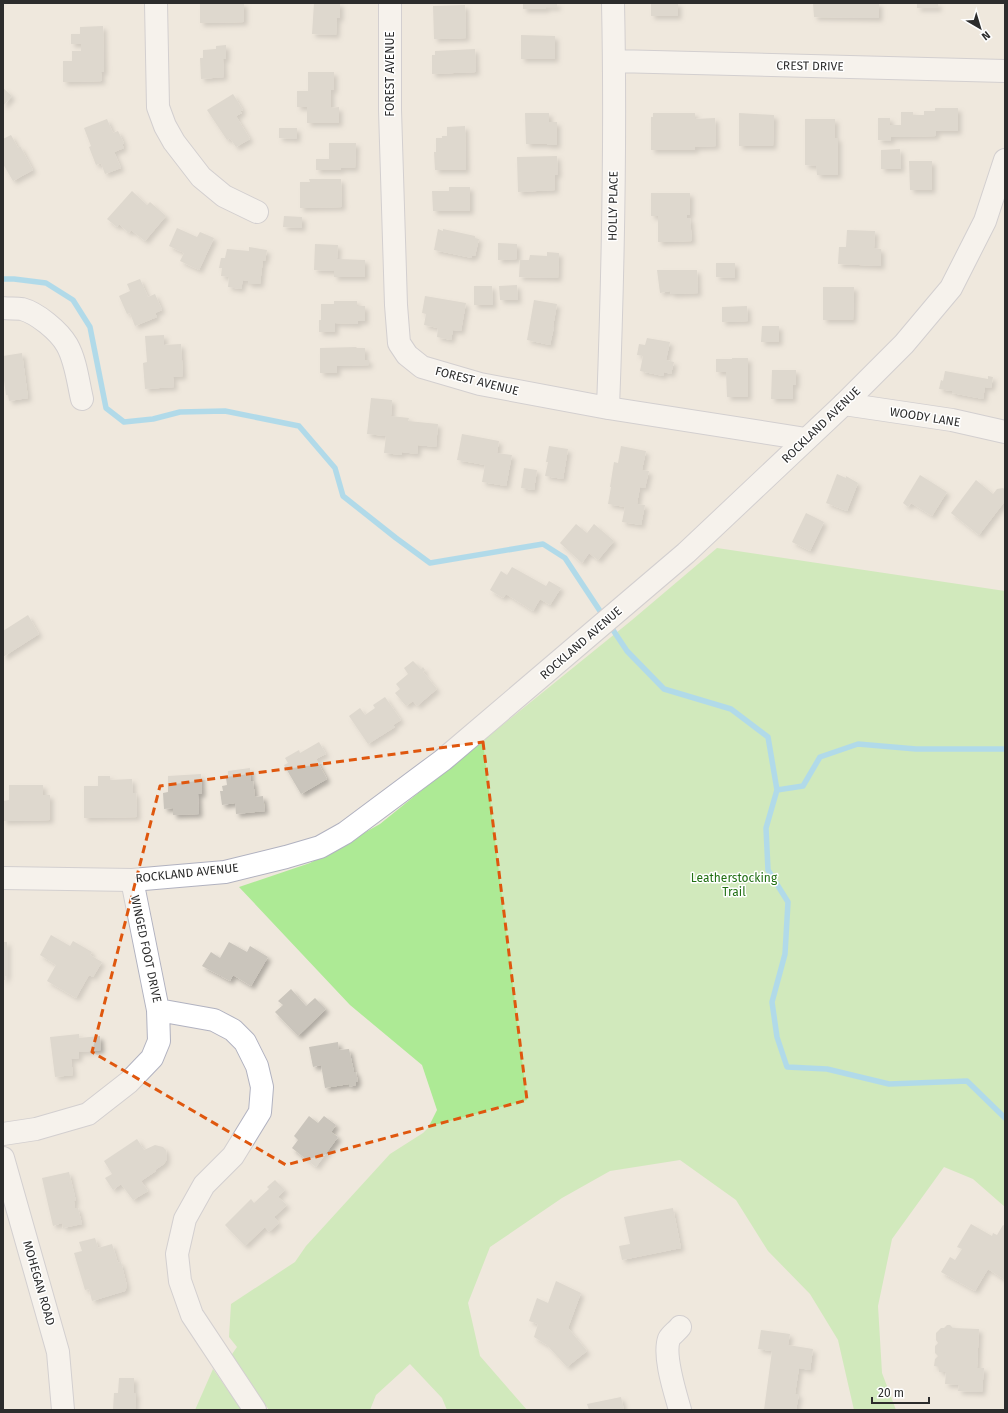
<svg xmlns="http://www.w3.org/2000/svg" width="1008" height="1413" font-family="'Fira Sans',sans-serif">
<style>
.green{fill:#adea95}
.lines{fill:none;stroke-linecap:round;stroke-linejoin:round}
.stream{stroke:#67cbf9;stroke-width:5.5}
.building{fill:#cac5bc;filter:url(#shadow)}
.street-casing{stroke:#b1b2c0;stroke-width:24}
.secondary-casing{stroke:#b1b2c0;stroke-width:24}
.street{stroke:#fff;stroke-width:22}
.secondary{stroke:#fff;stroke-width:22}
.marked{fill:none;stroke:#df570e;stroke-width:3;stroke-dasharray:8 5;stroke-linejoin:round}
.labels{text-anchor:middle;stroke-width:3;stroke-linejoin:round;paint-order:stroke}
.street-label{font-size:12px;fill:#2c2c2c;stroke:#fff}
.park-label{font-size:12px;fill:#227014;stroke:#fff}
</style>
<defs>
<filter id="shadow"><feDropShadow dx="3.5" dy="3.5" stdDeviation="2" flood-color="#0004"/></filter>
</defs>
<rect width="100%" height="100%" fill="#efe8dd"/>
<!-- green -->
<path class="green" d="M717,548l288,43v616l-32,-28 -29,-12 -52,72 -14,67 4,67 14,37h-42l-16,-70 -28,-46 -42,-43 -32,-51 -56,-40 -70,11 -48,27 -72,49 -22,56 12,53 47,54h-80l-5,-12 -32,-34 -34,31 -6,15h-101l-39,-53 7,-10 -8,-10 2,-33 64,-42 11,-16 84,-92 33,-21 5,-5 9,-18 -15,-45 -72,-60 -111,-118 71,-24 70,-39 252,-204z
M213,1369l29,41h-47z"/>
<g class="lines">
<!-- stream -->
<path class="stream" d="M3,279h11l32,4 27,17 17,27 16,81 18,14 29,-3 27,-7 45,-1 74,15 36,42 8,28 53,42 34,25 113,-19 22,14 39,59
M609,624l18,27 37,38 67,20 37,28 9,53 -11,38 2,42 20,32 -3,52 -13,48 5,35 10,30 40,2 62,15 78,-3 38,37
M777,790l26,-4 17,-29 38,-13 58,5h89"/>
</g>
<!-- building -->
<path class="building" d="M200,3h44v19l-44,1z
M314,3h26v15h-3l-1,17 -24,-1z
M523,3h34v4h-11v2h-23z
M651,3h27v13h-27z
M813,3h66v15l-65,-1z
M917,3h21v5h-21z
M465,5l1,33 -32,1 -1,-33z
M103,26l1,46h-3l1,9 -39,1v-21h9v-10h9v-7h-10v-10h9v-7z
M521,35l34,1v23h-34z
M226,45v14h-3l1,18 -23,2 -1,-21h3v-8l13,-1v-3z
M475,49l1,23 -44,2v-19h3v-4z
M308,72h26v18h-3v18l8,-1v16h-32v-16h-10v-16h11z
M3,88l9,8 -9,10z
M233,94l10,16 -3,1 2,2 -6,3 14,23 -14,8 -6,-9 -3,2 -20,-30z
M935,108h23v23h-22v5l-45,1v4l-13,-1v-22h12v7h11v-13h12v3h11v-4h11z
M525,113h24v9h8v23h-10v-1h-21z
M653,113h42v6l20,-1 1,28 -21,1v3h-44v-33h2z
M739,113l35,2 -1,31h-34z
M107,119l6,14 5,-2 6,12 -2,1 2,4 -10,4 7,16 -16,6 -4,-11 -5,2 -7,-18 2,-1 -7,-18z
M805,119h30v19h3v37h-21l-1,-9 -11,-1z
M465,126l1,44h-31l-1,-18h2v-14h6v-2h5v-9z
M279,128h18v11l-18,-1z
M11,135l7,13 2,-2 13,24 -20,11 -10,-17v-25z
M329,143h27l-1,25h-14v2h-25v-11h13z
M900,149l1,20h-20v-19z
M557,156l1,18 -3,1v15l-37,2 -1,-35z
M909,161h23v29h-22z
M309,179h32l1,28 -42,1v-26h10z
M449,187h21v24h-37l-1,-20h17z
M132,191l15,14 3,-3 16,14 -21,25 -14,-11 -2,3 -10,-9 -2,3 -10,-8z
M651,193h39v22h-3v3h3l2,23 -34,1v-26h-7z
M284,216l18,1v11l-19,-1z
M177,228l20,9 3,-5 14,6 -15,32 -19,-9 4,-8 -15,-7z
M438,229l5,2v-2l32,7v2l4,1 -4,17h-3v2l-38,-8z
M847,230l28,1 -1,17 7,1v17l-43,-2 1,-17h7z
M498,243l19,1v15l-19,1z
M315,244l23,1 -1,14 28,1v17h-31v-6l-20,-1z
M249,247l18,3 -2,11 -2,-1 -3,24h-12v-3l-5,-1 -2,9 -13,-2 1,-10 -8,-1 1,-8h-3l2,-10h4l2,-9 22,2z
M547,252l12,1 -1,25 -39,-1 1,-17h9l1,-5 17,1z
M716,263h19v15l-19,-1z
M657,270h40l1,23 -27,1 -1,-3 -10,2z
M140,279l8,18 7,-3 7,16 -7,3 2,4 -22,9 -5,-13 -3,1 -8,-18 11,-5 -3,-7z
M517,285l1,15h-18l-1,-14z
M474,286h18l1,19h-19z
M823,287h31l-1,33h-30z
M425,296l41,7 -5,28 -8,-1 -2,10 -14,-3 1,-9 -14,-3 2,-11 -4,-1z
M534,300l23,4 -4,23h1l-4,18 -23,-5z
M334,301h23v5h8v15h-7v3l-23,-1v9h-16v-12h2v-16h13z
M747,306l1,15 -26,1v-15z
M762,326h17v16h-18z
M164,335v10l17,-1 2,32 -10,1 1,10 -29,2 -2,-26 4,-1 -2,-26z
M647,338l23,4 -4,18 8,2 -3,12 -7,-2 -1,4 -23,-5 3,-15 -6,-1 2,-11 6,1z
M356,347l1,1h8v12h4v5l-32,1v7h-17v-25z
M22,353l6,45 -19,3 -1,-6h-2l-3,-22v-17z
M732,358h16v39h-21l-1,-25h-10v-13h16z
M772,370h24v15h-3v14h-22z
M945,371l43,8v-3l5,1 -2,11 -6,-1 -2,12 -31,-6v-2l-13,-2 2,-9 2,1z
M371,398l21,2 -1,16 18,2 -1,3 30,3 -2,23 -18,-2 -1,9 -15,-2v3l-18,-2 2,-17 -19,-2z
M462,434l37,7 -2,12 15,2 -6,31 -24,-4 3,-17 -28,-5z
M549,446l19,3 -5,30 -18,-3 3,-14h-2z
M621,446l25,5 -4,19 7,1 -4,17 -5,-1 -3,17 8,1 -4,20 -19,-3 3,-15 -17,-3 3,-17h-1l4,-25 4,1z
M524,468l13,2 -3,20 -13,-2z
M837,474l9,4v-2l12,7 -11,28 -21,-8z
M920,475l27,17 -15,24 -21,-13 -3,4 -5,-4z
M976,480l17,14 4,-5 6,-1 2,2v11l-26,34 -28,-22z
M806,513l18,9 -14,29 -18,-9z
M576,524l11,9 7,-9 20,17 -16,19 -9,-7 -7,10 -22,-20z
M512,567l34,19 3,-5 12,7 -11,17 -10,-6 -7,12 -27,-17 -3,4 -13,-8 11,-19 6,4z
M28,615l11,19 -36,23v-26z
M413,661l8,8 2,-2 2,3 -2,2 14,17 -20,17 -4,-5 -7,5 -11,-13 5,-4 -4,-5 12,-10 -4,-6z
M385,697l16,23 -8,5 2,2 -27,17 -19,-28 11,-8 5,7 10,-7 -2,-3z
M319,742l7,12 -10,5 11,20 -26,15 -17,-29 4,-2 -3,-5 14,-8 1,3z
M250,768l1,13h2l2,16 8,-1 2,15 -29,3 -1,-11 -13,2 -2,-14h3l-1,-5 5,-1 -1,-7h2v-7z
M201,774l1,20h-4l1,20 -26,1v-7l-9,1 -1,-16 5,-1v-16z
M98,776h12v4l22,-1 1,14h3l1,24 -53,1v-32h14z
M9,785h34v10h7v25l-47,1v-20l6,-1z
M51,935l19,11 3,-5 19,11 -2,3 12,7 -9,15 -4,-2 -13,23 -29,-17 9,-16 -16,-10z
M3,942h4v34h-2v4h-2z
M229,942l18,10 3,-6 18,11 -17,29 -18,-11 -3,6 -28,-15 9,-14 9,6z
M291,989l15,17 9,-8 11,11 -28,27 -23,-24 8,-7 -5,-4z
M79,1034v4l21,-2 1,14 -22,2v6l-8,1 2,16 -18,2 -5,-40z
M338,1042l1,8 10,-1 5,23h2l2,10h-2v3l-7,2v-3l-24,4 -4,-23 -8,2 -4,-20z
M309,1116l9,7 6,-7 12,9 -5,7 7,5 -22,30 -24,-19 6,-8 -4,-4z
M137,1139l7,11 11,-5 8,2 3,3 1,9 -3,5 -9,6 1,1 -15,10 7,10 -15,9 -12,-16 -8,6 -8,-12 7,-4 -8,-13z
M69,1172l7,29h-2l1,7h3l4,16 -19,4 -1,-5 -9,3 -11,-48z
M275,1180l10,10 -7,7 9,8 -13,12 5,6 -10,9 -4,-5 -20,19 -20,-21 26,-26 3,4 15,-14 -2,-2z
M673,1208l8,40 -59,12 -3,-14 11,-2 -6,-27z
M971,1224l21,12 1,-3 4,2 6,-10 2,1v54l-17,-11 -13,22 -34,-19 9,-15 5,3 7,-11 -5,-2z
M95,1238l3,10 14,-4 6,19 3,-1 6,24 -2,5 -33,10 -3,-12 -4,1 -11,-37 8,-2 -3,-9z
M556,1281l25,12 -13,35 19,23 -20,16 -20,-22 -13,-8 4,-13 -9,-3 8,-23 11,5z
M947,1325h3l3,3 26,1 -2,39h7l-2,24 -24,-1 1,-6 -14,-1 1,-12h-7v-5l-5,-1 1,-7 3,-3 -3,-3v-7l3,-3 -2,-3v-7l5,-5h3z
M761,1330l29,4 -2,11 25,4 -3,21 -11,-2 -4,26h4l-3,16 -10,-1v1h-22l8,-59 -14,-2z
M119,1378h15v15h2l-1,17h-22l1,-17h4z
M621,1397l3,13h-35l-2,-6z"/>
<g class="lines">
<!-- street casing -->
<g class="street-casing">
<path id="street" d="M156,3l2,104 7,19 9,16 27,35 23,19 33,16
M390,3v107l6,195 3,38 8,12 15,12 58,17 128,24 198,31
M614,61l391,10
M3,308c6,1 13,0 19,1 15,4 37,22 45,36 9,16 11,37 15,54
M844,404l108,16 53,12
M608,408c5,-135 8,-270 5,-405
M158,1010l56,10 19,10 12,12 12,24 5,21 -2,25 -27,44 -29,29 -19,34 -8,35 3,27 12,34 63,95
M3,1134l33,-5 52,-15 41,-32 23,-24 7,-17 -1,-31 -26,-130
M3,1158l55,194 5,58
M680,1327c-3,4 -9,8 -11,12 -6,17 6,53 11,71"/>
</g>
<!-- secondary casing -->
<g class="secondary-casing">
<path id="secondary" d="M3,878l129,2 93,-8 61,-15 34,-10 25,-14 98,-73 243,-207 158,-149 60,-60 47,-56 34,-67 20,-61"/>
</g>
<!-- street -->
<use href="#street" class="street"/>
<!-- secondary -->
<use href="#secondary" class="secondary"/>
</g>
<!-- marked area -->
<path d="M0 0H1008V1413H0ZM483,742l44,358 -241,65 -194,-113 68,-266z" fill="#efe8dd" fill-opacity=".55" fill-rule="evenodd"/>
<path class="marked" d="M483,742l44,358 -241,65 -194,-113 68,-266z"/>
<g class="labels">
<!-- street labels -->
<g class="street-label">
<text transform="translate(810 66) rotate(1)" y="4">CREST DRIVE</text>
<text transform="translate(390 74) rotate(-90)" y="4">FOREST AVENUE</text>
<text transform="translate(613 206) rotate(-89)" y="4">HOLLY PLACE</text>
<text transform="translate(477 381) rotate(14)" y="4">FOREST AVENUE</text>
<text transform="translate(925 417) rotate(9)" y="4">WOODY LANE</text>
<text transform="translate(821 425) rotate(-44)" y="4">ROCKLAND AVENUE</text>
<text transform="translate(581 643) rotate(-41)" y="4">ROCKLAND AVENUE</text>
<text transform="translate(187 873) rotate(-6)" y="4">ROCKLAND AVENUE</text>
<text transform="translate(146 949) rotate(78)" y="4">WINGED FOOT DRIVE</text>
<text transform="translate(39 1283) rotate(74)" y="4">MOHEGAN ROAD</text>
</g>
<!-- park labels -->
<g class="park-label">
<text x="734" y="882">Leatherstocking<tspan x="734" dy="14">Trail</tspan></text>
</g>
</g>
<!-- border -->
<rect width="1008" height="1413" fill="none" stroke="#2c2c2c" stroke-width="8"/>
<!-- north arrow -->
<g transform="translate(980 28) rotate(142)" stroke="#ffffff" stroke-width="3" paint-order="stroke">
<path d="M0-3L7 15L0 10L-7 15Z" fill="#2c2c2c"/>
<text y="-6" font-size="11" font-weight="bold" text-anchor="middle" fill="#2c2c2c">N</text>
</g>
<!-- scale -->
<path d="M872 1397v6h57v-6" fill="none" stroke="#2c2c2c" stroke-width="2"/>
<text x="878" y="1397" font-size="12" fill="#2c2c2c" stroke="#ffffff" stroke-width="3" paint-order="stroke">20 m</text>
</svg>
